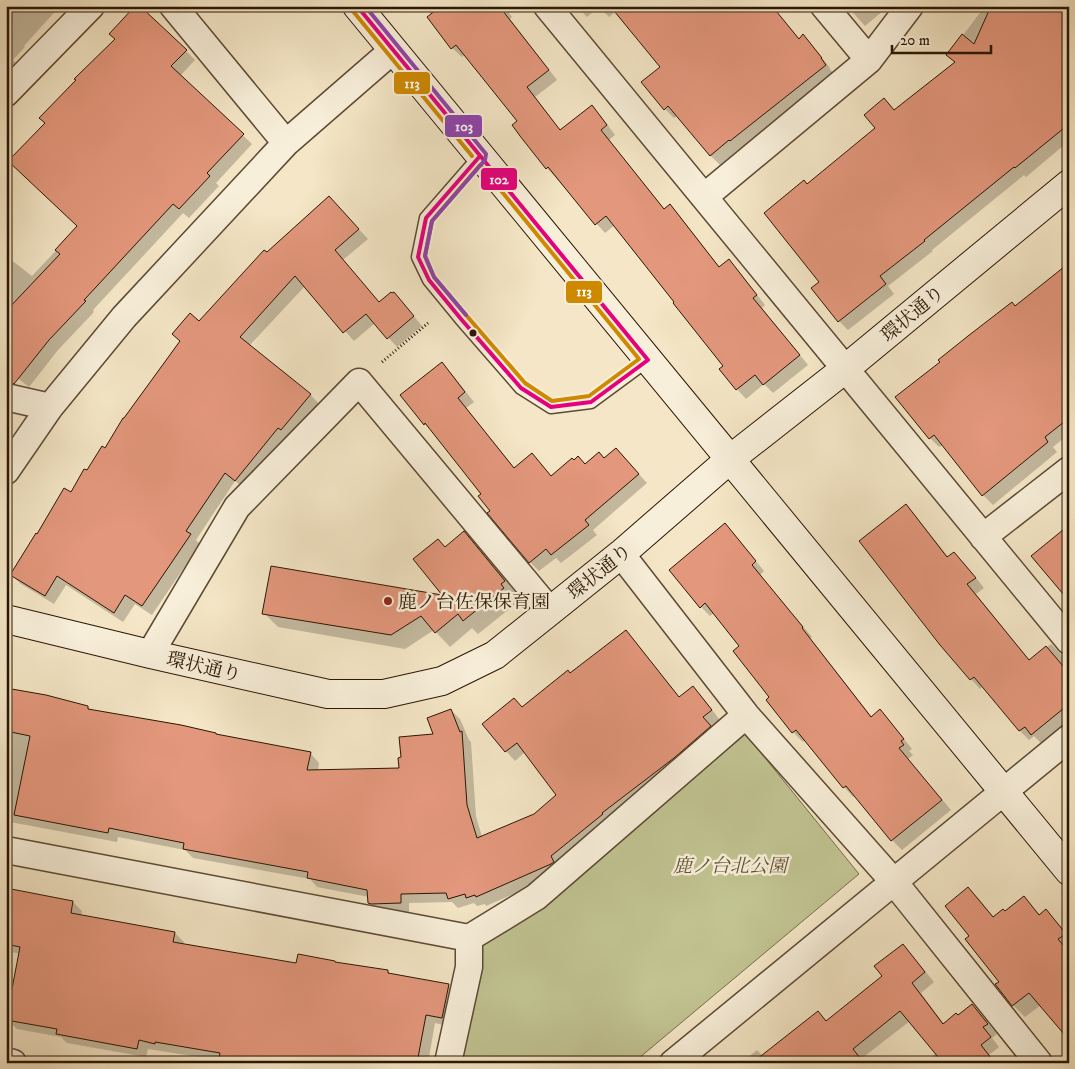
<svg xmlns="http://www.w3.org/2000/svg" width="1075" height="1069" font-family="'IM FELL DW Pica','Noto Serif JP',serif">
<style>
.green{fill:#c1c391;stroke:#766c4a}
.shadow{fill:#0003}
.building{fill:#e3977c;stroke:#2b1603}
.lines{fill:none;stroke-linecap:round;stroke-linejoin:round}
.lane-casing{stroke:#5d4a34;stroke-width:15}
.street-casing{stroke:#5d4a34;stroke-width:29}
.secondary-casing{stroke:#2b1603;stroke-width:30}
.path{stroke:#2b1603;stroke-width:3;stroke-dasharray:1 2.5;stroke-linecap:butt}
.lane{stroke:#f8efda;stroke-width:12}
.street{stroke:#f8efda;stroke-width:26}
.secondary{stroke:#f8efda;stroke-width:28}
.bus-1-casing{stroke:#f8efda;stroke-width:8}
.bus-2-casing{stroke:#f8efda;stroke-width:8}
.bus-3-casing{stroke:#f8efda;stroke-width:8}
.bus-1{stroke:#e5007d;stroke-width:4}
.bus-2{stroke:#ce8901;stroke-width:4}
.bus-3{stroke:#8e44ad;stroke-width:4}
.bus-dot{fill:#2b1603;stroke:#f8efda;stroke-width:2}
.poi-dot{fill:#8f2418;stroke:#f8efda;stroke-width:2}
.labels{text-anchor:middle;stroke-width:5;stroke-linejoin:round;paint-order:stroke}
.street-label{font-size:19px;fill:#2b1603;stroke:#f8efda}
.poi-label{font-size:19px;fill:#2b1603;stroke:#f8efda;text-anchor:start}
.park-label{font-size:19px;font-style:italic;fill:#605335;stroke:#f8efda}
.line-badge{stroke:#f8efda;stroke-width:2}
.badge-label{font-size:14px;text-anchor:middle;font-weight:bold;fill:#fff}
</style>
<rect width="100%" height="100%" fill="#f4e6c6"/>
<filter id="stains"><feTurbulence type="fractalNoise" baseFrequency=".004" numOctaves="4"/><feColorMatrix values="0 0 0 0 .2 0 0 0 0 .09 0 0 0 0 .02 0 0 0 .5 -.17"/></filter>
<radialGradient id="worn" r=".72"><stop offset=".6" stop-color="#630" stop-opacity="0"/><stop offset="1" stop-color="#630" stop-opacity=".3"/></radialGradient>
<!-- green -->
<path class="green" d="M745,733l114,141 -226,189h-174l24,-127z"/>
<!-- shadow -->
<path class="shadow" d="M6,6h54l-36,40 1,1 -12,13 5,5 -12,14z
M425,6h79l8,11 -2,2 47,61 -22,17 26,34 31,-24 9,9 14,19 -6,5 56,70 14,5 41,53 9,-7 9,9 27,35 -3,3 46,57 -35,28 -9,-9 -18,15 -9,-10 -17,-20 5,-3 -110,-141 -10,8 -58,-65 -26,-32 -2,-14 -54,-68 -3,3 -10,-9 -20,-33z
M577,6h195l28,34 3,-4 9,9 18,23h-1l6,7 -95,75 -1,-1 -19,16 -9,-9 -34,-40 -3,2 -9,-9 -3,-42 -46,-56 -7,6 -10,-10 -12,10z
M847,6h42l-24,20z
M985,6h30l54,46v89l-43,36 -2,-2 -92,75 1,1 -45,35 6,8 -46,36 -9,-9 -18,-39 -13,-96 87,-75 61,-48 -8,-8z
M186,51l9,9 -15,16 72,68 -36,39 3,3 -30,32 -6,-5 -90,97 1,2 -36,38 -29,37 -23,-18v-113l26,20 47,-50 -60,-55z
M338,207l30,32 -25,21 36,43h24l19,23 -25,21 -22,-24 -21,18 -49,-55 -56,60 61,48 9,10 -28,35 -46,50 -10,-8 -39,59 4,4 -48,71 -17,-11 -12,18 -57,-37 -12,19 -33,-20 -9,-9 26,-40 33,-41 34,-45 19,-29 75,-98 68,-68z
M1069,250v8l-4,-5z
M1069,265v169l-16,13 4,5 -64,53 -10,-10 -40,-50 -4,2 -9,-9 86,-131z
M451,373l23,29 -8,6 49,61 17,-14 20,22 52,-18 12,-10 31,34 -54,47 4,5 -36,28 -5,-5 -17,13 -9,-9 -38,-51 -9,-17 -49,-61 -9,-9 -23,-29z
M906,506l9,9 34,43 5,-5 10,10 20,25 -8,6 54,67 21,-17 12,12 6,1v64l-28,22 -7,-7 -5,4 -9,-9 -37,-45 -3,3 -9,-10z
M725,525l9,9 30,37 -4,4 52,62 -2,1 62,79 8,-6 9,9 23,29 -3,2 4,4 -5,4 43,51 -49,40 -10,-10 -37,-45 -2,2 -9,-10 -39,-47 -2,2 -10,-10 -25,-32 3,-3 -30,-51 -27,-33 -4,3 -9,-9z
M464,533l14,14 40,48 -4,4 3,4 -39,31 -6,-6 -22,19 -16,-17 -29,19 -127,-22 -14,-14 182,-16 -8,-57 8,8z
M625,631l10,10 45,57 13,-10 9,9 18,23 -8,7 7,9 -159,138 -74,32 -1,-2 -8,2 -3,-3 -16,5 -6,-6 -43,1v9l-28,1 -3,-1 -9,-9v-6l-52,-10 -7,-8 -117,-21 -8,-8 -67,-13 -1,5 -107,-20 -2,12h-2v-145l82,18 3,4 219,42 9,10 -1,8 82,-1 35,-35 16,-25 9,9 9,21 2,2 5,74 6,21 52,-22 24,-20 -33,-43 -10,9 -9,-10 -22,-26 39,-17 48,-34z
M968,888l12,12 14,18 12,-5 18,-16 16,18 6,-4 12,12 11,13v102l-28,-33 -16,12 -12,-12 -13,-23 -29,-45z
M6,890l67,12 9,9 -1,5 94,17 9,9 -1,3 114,20 91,6 4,4 56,10 9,9 -5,33 -17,-4 -7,40h-203l-1,-2 -76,-12 -2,8 -79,-14 -6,-6 -44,-8 -6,-6 -5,-1v-31l59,10 6,-38 -65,-12z
M903,946l9,9 22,27 -13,11 23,31 14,-7 14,-12 9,10 16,19 -5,4 7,9 -10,8 6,8h-70l11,-10 -26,-32 -49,38 3,4h-123l16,-13 6,6 55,-44 9,9 57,-45z"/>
<!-- building -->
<path class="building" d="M135,6h5l47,44 -16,16 73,68 -37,39 3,3 -31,33 -6,-5 -89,96 2,1 -37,39 -35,44 -8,-2v-71l54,-57 -5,-4 22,-24 -69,-65 37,-38 -6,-5 37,-38 -2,-1 41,-40 -6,-5z
M441,6h58l50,64 -22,17 33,43 32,-25 15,20 -6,5 63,79 6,-5 49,63 10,-8 28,36 -4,3 47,57 -37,30 -8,-10 -19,15 -17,-21 4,-3 -50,-63 1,-1 -68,-86 -11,9 -47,-58 -2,2 -26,-33 -8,-11 5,-4 -61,-76 -5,4 -24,-32z
M610,6h162l27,33 4,-5 19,24h-1l5,7 -96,76 -1,-1 -19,16 -42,-50 -4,4 -23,-28 19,-15z
M991,6h78v118l-54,44 -1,-1 -90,73 1,1 -45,35 6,8 -48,38 -27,-34 8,-6 -55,-69 40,-33 3,4 68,-56 -11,-13 20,-17 10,12 61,-48 -9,-7 16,-21 12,10z
M329,196l30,33 -24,21 44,52 12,-10 1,1 2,-1 20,24 -27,23 -21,-25 -23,19 -48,-57 -55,61 71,57 -30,36 -3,-2 -43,53 -10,-8 -39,58 5,3 -49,72 -17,-11 -11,18 -57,-37 -12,20 -35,-21 26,-42 1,1 27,-46 7,4 13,-23 3,1 15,-24 3,2 18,-30h1l56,-77 -8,-7 18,-21 9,8 65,-71 3,2z
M1069,263v155l-24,19 3,5 -66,54 -48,-61 -5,4 -34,-42 45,-35 -2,-2 30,-24 44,-34 3,4z
M442,362l23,30 -7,6 56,70 18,-15 19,23 21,-18 2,2 4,-4 7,8 14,-12 5,6 12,-10 23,26 -54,46 4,5 -38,30 -5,-6 -17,14 -42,-50 3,-2 -12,-15 3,-2 -56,-71 -1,2 -24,-30z
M906,504l41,53 7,-5 22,26 -9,6 62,76 17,-14 23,27v31l-38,31 -6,-8 -6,4 -45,-54 -4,3 -30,-35 -81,-104z
M725,523l31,38 -4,4 51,62 -1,1 69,89 9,-8 24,30 -3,2 3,4 -5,3 43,52 -51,41 -45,-55 -3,2 -47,-58 -4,3 -26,-33 3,-3 -36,-46 6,-5 -34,-43 -5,5 -31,-38z
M1069,525v76l-38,-45z
M464,531l41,50 -4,3 3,4 -41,33 -5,-7 -23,19 -14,-17 -30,19 -129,-21 9,-48 171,29 -29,-36 25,-20 7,8z
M626,630l53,67 14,-11 19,24 -9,7 8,9 -37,32 -72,55 1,1 -52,42 3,6 -3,2 -75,33 -1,-2 -9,3 -1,-4 -17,5 -2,-6 -45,1v9l-30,1 -3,-1 -1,-13 -60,-12 1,-6 -125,-23 1,-6 -75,-15 -1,5 -94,-18 16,-79 -24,-5v-43l40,7 42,11v3l93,16 35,8v1l95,18 -4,18 92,-2 -1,-10 3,-1 -2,-20 34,-3 -6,-16 24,-9 9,23 2,-1 5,74 10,33 57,-24 22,-19 -39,-52 -12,9 -23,-28 32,-26 8,9 46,-37 2,3z
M968,887l25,30 10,-8 2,2 19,-15 15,19 7,-6 20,25 -8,5 11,13v88l-40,-47 -17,13 -17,-22 4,-2 -34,-43 4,-3 -24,-30z
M6,888l67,13 -2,12 104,19 -2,10 123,21 2,-9 37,7v1l53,8v3l61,11 -7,34 -16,-3 -9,48h-171l-27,-5 1,-5 -65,-11v2l-16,-4 -2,9 -81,-15 1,-5 -51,-9 14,-73 -14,-3z
M903,944l22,28 -13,11 31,41 13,-11 2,2 14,-11 16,20 -5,3 8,10 -10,8 14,18h-52l-43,-52 -47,38 11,14h-112l66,-52 8,10 56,-45 -8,-10z"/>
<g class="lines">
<!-- lane casing -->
<g class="lane-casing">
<path id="lane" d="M480,156l-54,62 -8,39 11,23 32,39 60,69 30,19 40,-5 57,-42"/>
</g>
<!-- street casing -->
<g class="street-casing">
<path id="street" d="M173,6l113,137
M547,6l522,635
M824,6l45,54
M6,93l85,-87
M704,197l165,-137 41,-54
M6,397l44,10
M6,471l44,-64 74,-90 162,-174 107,-93
M983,537l86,-67
M621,554l125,161 148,167 145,181
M150,654l87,-147 122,-125 191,229
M6,850l463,88 67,-41 210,-182
M6,1061l7,2
M448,1063l21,-96v-29
M673,1063l396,-325"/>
</g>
<!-- secondary casing -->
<g class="secondary-casing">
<path id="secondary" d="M357,6l712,865
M6,619l144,35 178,40h56l58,-13 53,-26 55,-44 71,-57 108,-94 116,-91 224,-185"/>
</g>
<!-- path -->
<path class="path" d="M382,362l46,-39"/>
<!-- lane -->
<use href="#lane" class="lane"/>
<!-- street -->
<use href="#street" class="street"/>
<!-- secondary -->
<use href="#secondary" class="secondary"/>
<!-- bus-1 casing -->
<g class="bus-1-casing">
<path id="bus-1" d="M357,6l291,354 -57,42 -40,5 -30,-19 -60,-69 -32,-39 -11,-23 8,-39 54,-62"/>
</g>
<!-- bus-2 casing -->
<g class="bus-2-casing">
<path id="bus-2" d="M352,10l120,146
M480,165l159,194 -50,37 -37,5 -27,-18 -59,-68 -32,-38 -9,-21 7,-35z"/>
</g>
<!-- bus-3 casing -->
<g class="bus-3-casing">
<path id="bus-3" d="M365,6l121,148 -1,6 -53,61 -7,35 9,21 32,38"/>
</g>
<!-- bus-1 -->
<use href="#bus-1" class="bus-1"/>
<!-- bus-2 -->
<use href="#bus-2" class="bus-2"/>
<!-- bus-3 -->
<use href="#bus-3" class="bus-3"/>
</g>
<!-- markers -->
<circle class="bus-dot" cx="473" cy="333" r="4.5"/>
<circle class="poi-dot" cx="388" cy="601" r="5"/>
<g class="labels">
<!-- street labels -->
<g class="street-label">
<text transform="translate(912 313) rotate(-40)" y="7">環状通り</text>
<text transform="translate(599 571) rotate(-39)" y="7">環状通り</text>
<text transform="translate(204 666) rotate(13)" y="7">環状通り</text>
</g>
<!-- poi labels -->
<g class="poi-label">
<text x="398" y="608">鹿ノ台佐保保育園</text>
</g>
<!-- park labels -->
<g class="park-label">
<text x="730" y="872">鹿ノ台北公園</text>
</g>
</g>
<g class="line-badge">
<rect x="393" y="71" width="38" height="24" rx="5" fill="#ce8901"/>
<rect x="444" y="114" width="39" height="24" rx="5" fill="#8e44ad"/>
<rect x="480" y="167" width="38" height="24" rx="5" fill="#e5007d"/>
<rect x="565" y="280" width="38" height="24" rx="5" fill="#ce8901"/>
</g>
<g class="badge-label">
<text x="412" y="88">113</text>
<text x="464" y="131">103</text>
<text x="499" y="184">102</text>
<text x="584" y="296">113</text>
</g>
<!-- margin -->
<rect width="1075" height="1069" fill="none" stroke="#f4e6c6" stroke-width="25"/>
<rect x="8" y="8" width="1060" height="1054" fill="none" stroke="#2b1603" stroke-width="2.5"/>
<rect x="12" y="12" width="1050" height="1044" fill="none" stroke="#2b1603"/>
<!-- scale -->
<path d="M892 45v8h99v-8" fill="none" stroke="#2b1603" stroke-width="2.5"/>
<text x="900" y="45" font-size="15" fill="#2b1603" stroke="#f8efda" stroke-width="4" paint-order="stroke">20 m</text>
<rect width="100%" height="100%" filter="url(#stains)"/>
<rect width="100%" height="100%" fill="url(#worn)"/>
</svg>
